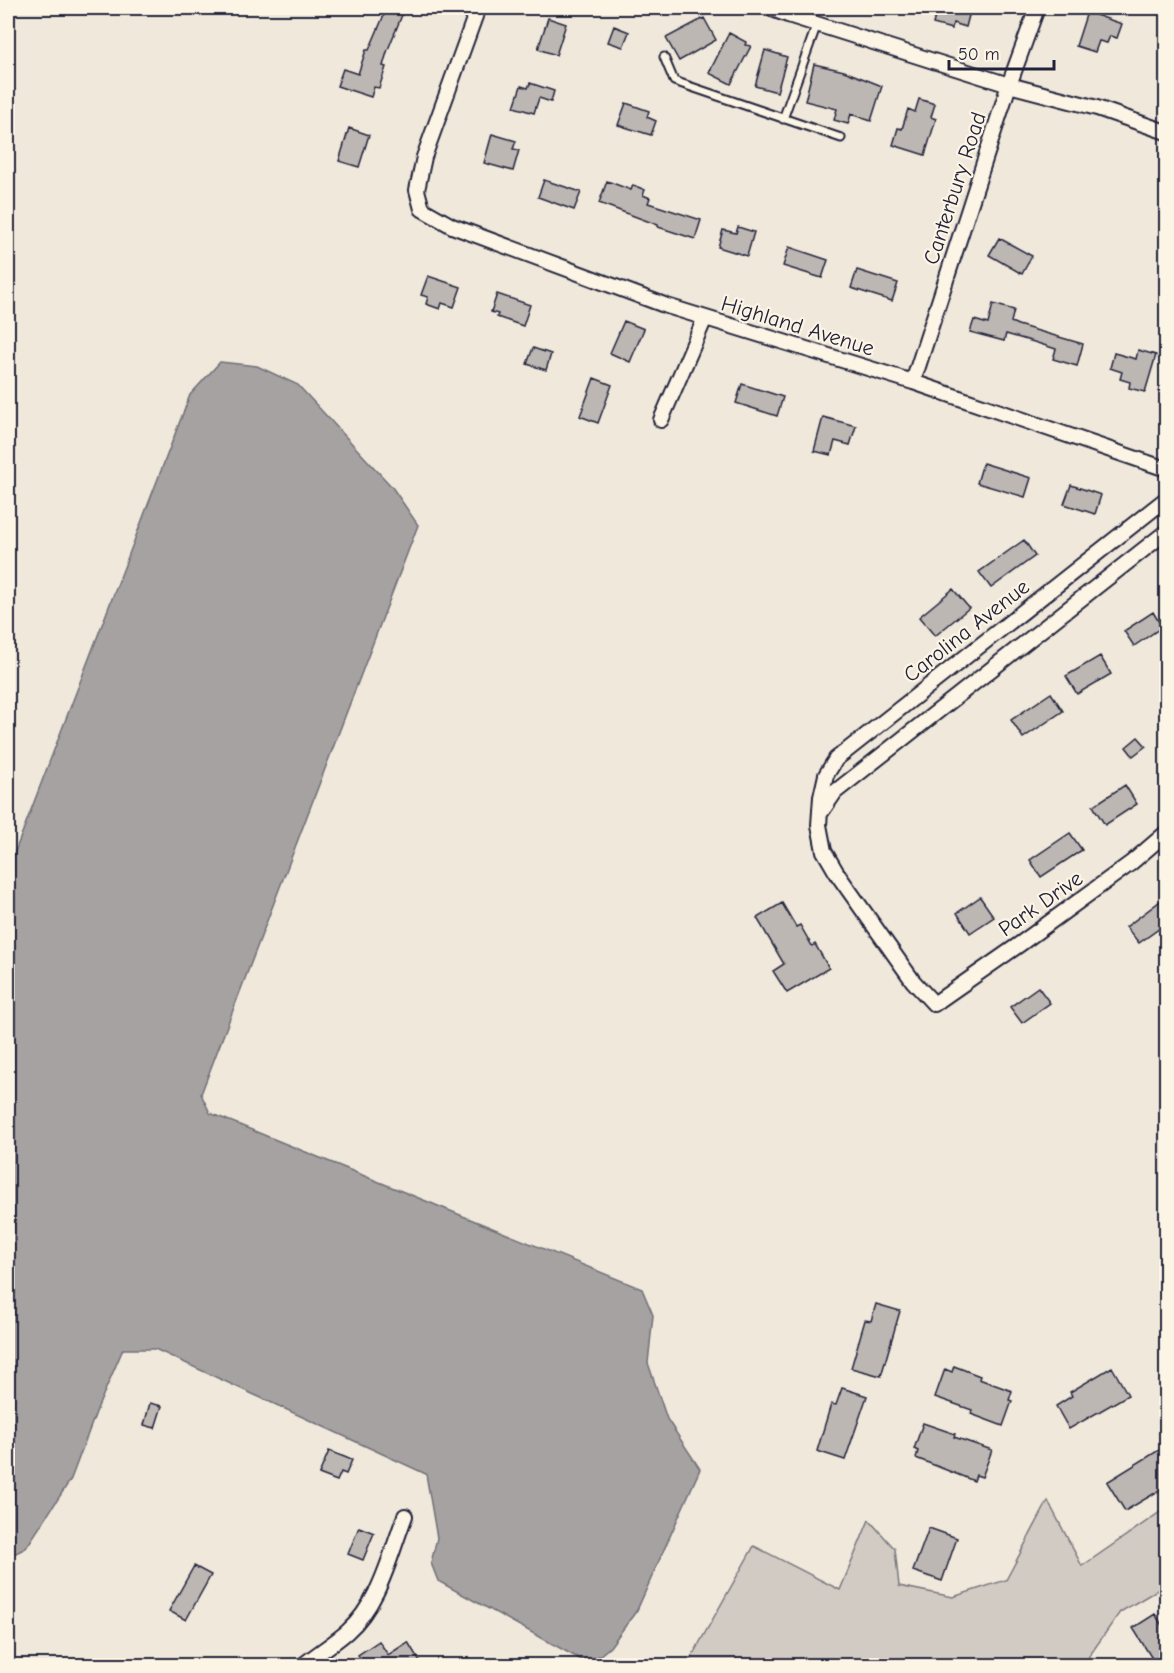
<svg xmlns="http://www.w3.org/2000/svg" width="1174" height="1673" font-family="'Comic Neue',sans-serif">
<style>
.green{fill:#d1cbc3;stroke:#7a767f;stroke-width:1.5}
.water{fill:#a6a2a2;stroke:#716f79;stroke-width:1.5}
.building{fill:#bcb7b3;stroke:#22223b;stroke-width:1.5}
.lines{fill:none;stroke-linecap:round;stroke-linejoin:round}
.lane-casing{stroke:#22223b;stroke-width:11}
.street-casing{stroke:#22223b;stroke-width:18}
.lane{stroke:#fcf5e5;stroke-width:7}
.street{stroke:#fcf5e5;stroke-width:14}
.labels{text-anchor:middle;stroke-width:4.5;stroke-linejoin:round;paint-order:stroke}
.street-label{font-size:22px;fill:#22223b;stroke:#fcf5e5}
</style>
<rect width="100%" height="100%" fill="#efe8db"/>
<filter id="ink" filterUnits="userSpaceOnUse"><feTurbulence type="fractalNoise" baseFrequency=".0167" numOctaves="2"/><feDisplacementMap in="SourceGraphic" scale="12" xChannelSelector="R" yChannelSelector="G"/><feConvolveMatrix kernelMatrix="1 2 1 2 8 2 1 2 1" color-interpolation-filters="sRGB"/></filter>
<g filter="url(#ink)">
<!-- green -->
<path class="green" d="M1048,1501l34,65 84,-58v77l-46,27 -37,53h-396l67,-119 86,44 29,-70 26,29 4,37 54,11 53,-17z"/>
<!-- water -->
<path class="water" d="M220,362l37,4 41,19 94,102 26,38 -217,569 9,19 432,176 11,26 -5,48 19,56 33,50 -63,141 -27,37 -21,17 -151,-83 -7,-18 6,-25 -11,-64 -271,-125h-32l-25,58 -27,72 -45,69 -18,9v-687l182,-475z"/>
<!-- building -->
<path class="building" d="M387,8h11l6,2 -17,42 -4,14 3,1 -7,21 -5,-1 -3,10 -34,-11 6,-17 15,5 8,-24h3z
M937,8l14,4 2,-4h18l-5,19 -13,-4 -1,6 -19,-5z
M1087,12l35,12 -5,14 -7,-2 -3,7 -8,-2 -4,11 -19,-6z
M548,18l18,6 -10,31 -18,-6z
M704,18l12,22 -37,21 -13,-23z
M614,26l15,6 -6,15 -15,-5z
M729,33l17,9 -1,3 6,1 -20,38 -22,-11z
M765,50l22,7 -10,35 -22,-6z
M814,64l30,7 38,15 -11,35 -20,-7 -3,10 -14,-4 3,-11 -32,-8z
M530,83l24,8 -3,11 -12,-4 -5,15 -20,-6 7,-21 7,2z
M919,99l16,5 -4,13 5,2 -11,36 -32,-10 5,-17 4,1 6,-20 7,3z
M626,103l23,8 -2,6 9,4 -5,14 -33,-10z
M349,128l20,7 -10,32 -20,-6z
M492,134l24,7 -3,8 6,1 -6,21 -29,-8z
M544,180l37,12 -7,18 -36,-13z
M607,181l24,9 2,-5 12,5 -2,5 7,3 -2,5 53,17 -6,19 -37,-12v-2l-59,-22z
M738,227l16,5 -7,24 -29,-9 5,-17 13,3z
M999,238l33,18 -10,18 -33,-19z
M789,247l39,13 -6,18 -39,-12z
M857,270l41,13 -6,18 -41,-13z
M428,276l33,11 -7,20 -12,-4 -2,6 -14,-5 2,-7 -7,-2z
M497,294l33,11 -7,21 -26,-9 1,-3 -7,-2z
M993,304l21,6 -3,12 7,3 65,19 -6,22 -24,-7 3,-10 -22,-7 -28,-8 -2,7 -34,-9 4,-12 14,4z
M624,321l20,8 -14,33 -20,-9z
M533,348l18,6 -5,16 -19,-6z
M1138,350l18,5 -11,37 -16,-4 1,-6 -10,-3 2,-7 -12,-4 4,-15 22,6z
M594,378l18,7 -14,38 -18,-7z
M742,384l41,13 -6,19 -41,-13z
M823,417l33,9 -6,19 -15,-4 -4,14 -17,-4z
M983,463l48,15 -6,19 -48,-14z
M1071,485l30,10 -6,19 -31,-10z
M1024,540l11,16 -44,32 -12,-16z
M953,589l16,19 -34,28 -16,-19z
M1153,612l9,15 -28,19 -10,-15z
M1100,656l11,18 -34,20 -11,-18z
M1051,693l12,18 -40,27 -12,-18z
M1138,737l8,9 -13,10 -7,-9z
M1125,785l12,19 -32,21 -12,-19z
M1070,833l12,17 -41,27 -11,-17z
M1167,896v27l-28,20 -13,-16z
M980,897l14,20 -24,16 -13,-20z
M782,903l14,24 4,-2 12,21 3,-2 14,24 -42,25 -14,-22 11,-7 -27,-46z
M1038,987l12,16 -28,20 -12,-16z
M876,1304l24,7 -19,65 -30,-8 14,-48 6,1z
M954,1366l26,10 -1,3 33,12 -3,9 3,1 -9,25 -32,-12 1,-4 -37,-13 10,-28 7,3z
M1112,1367l16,28 -59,34 -13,-23 16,-10 -2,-4z
M842,1388l25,8 -22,64 -28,-9 14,-47 5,1z
M150,1403l12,3 -7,22 -11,-3z
M923,1423l32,11 -1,3 38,13 -10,27 -6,-2 -2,6 -58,-23 2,-7 -4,-2z
M1167,1445v41l-42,25 -18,-29z
M329,1451l23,9 -6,14 -5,-2 -4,9 -18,-7z
M359,1527l15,6 -11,27 -15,-6z
M929,1528l28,10 -15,43 -29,-10z
M194,1566l17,9 -25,45 -17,-9z
M1155,1614l12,19v25l-11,7 -23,-37z
M379,1641l9,14 20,-13 12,20 -6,3h-49l-7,-10z"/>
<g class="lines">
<!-- lane casing -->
<g class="lane-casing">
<path id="lane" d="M664,57l10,24 167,57
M783,119l34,-95"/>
</g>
<!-- street casing -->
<g class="street-casing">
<path id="street" d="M478,8l-54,149 -7,33 5,19 30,17 215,80 246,76 253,87
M770,8l18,7 221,70 88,23 69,24
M913,382l96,-297 28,-77
M661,420l44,-102
M1166,499l-330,260 -10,16 -5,22 -2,28 5,26 14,24 75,106 21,23 86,-60 111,-81 35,-30
M822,811l13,-19 331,-260
M302,1666c15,-12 31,-22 45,-34 33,-29 43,-77 58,-116"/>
</g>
<!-- lane -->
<use href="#lane" class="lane"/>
<!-- street -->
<use href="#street" class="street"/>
</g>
</g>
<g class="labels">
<!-- street labels -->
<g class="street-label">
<text transform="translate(954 188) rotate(-72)" y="8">Canterbury Road</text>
<text transform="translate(798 325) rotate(17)" y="8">Highland Avenue</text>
<text transform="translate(966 630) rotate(-38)" y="8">Carolina Avenue</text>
<text transform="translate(1040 903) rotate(-35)" y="8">Park Drive</text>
</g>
</g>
<!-- margin -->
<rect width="1174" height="1673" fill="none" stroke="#fcf5e5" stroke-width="30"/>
<rect x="15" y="15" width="1144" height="1643" fill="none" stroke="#22223b" stroke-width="2" filter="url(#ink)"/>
<!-- scale -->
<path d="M949 60v9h105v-9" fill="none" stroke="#22223b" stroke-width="3"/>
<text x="958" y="60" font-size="18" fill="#22223b" stroke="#fcf5e5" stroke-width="4.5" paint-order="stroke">50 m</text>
</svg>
